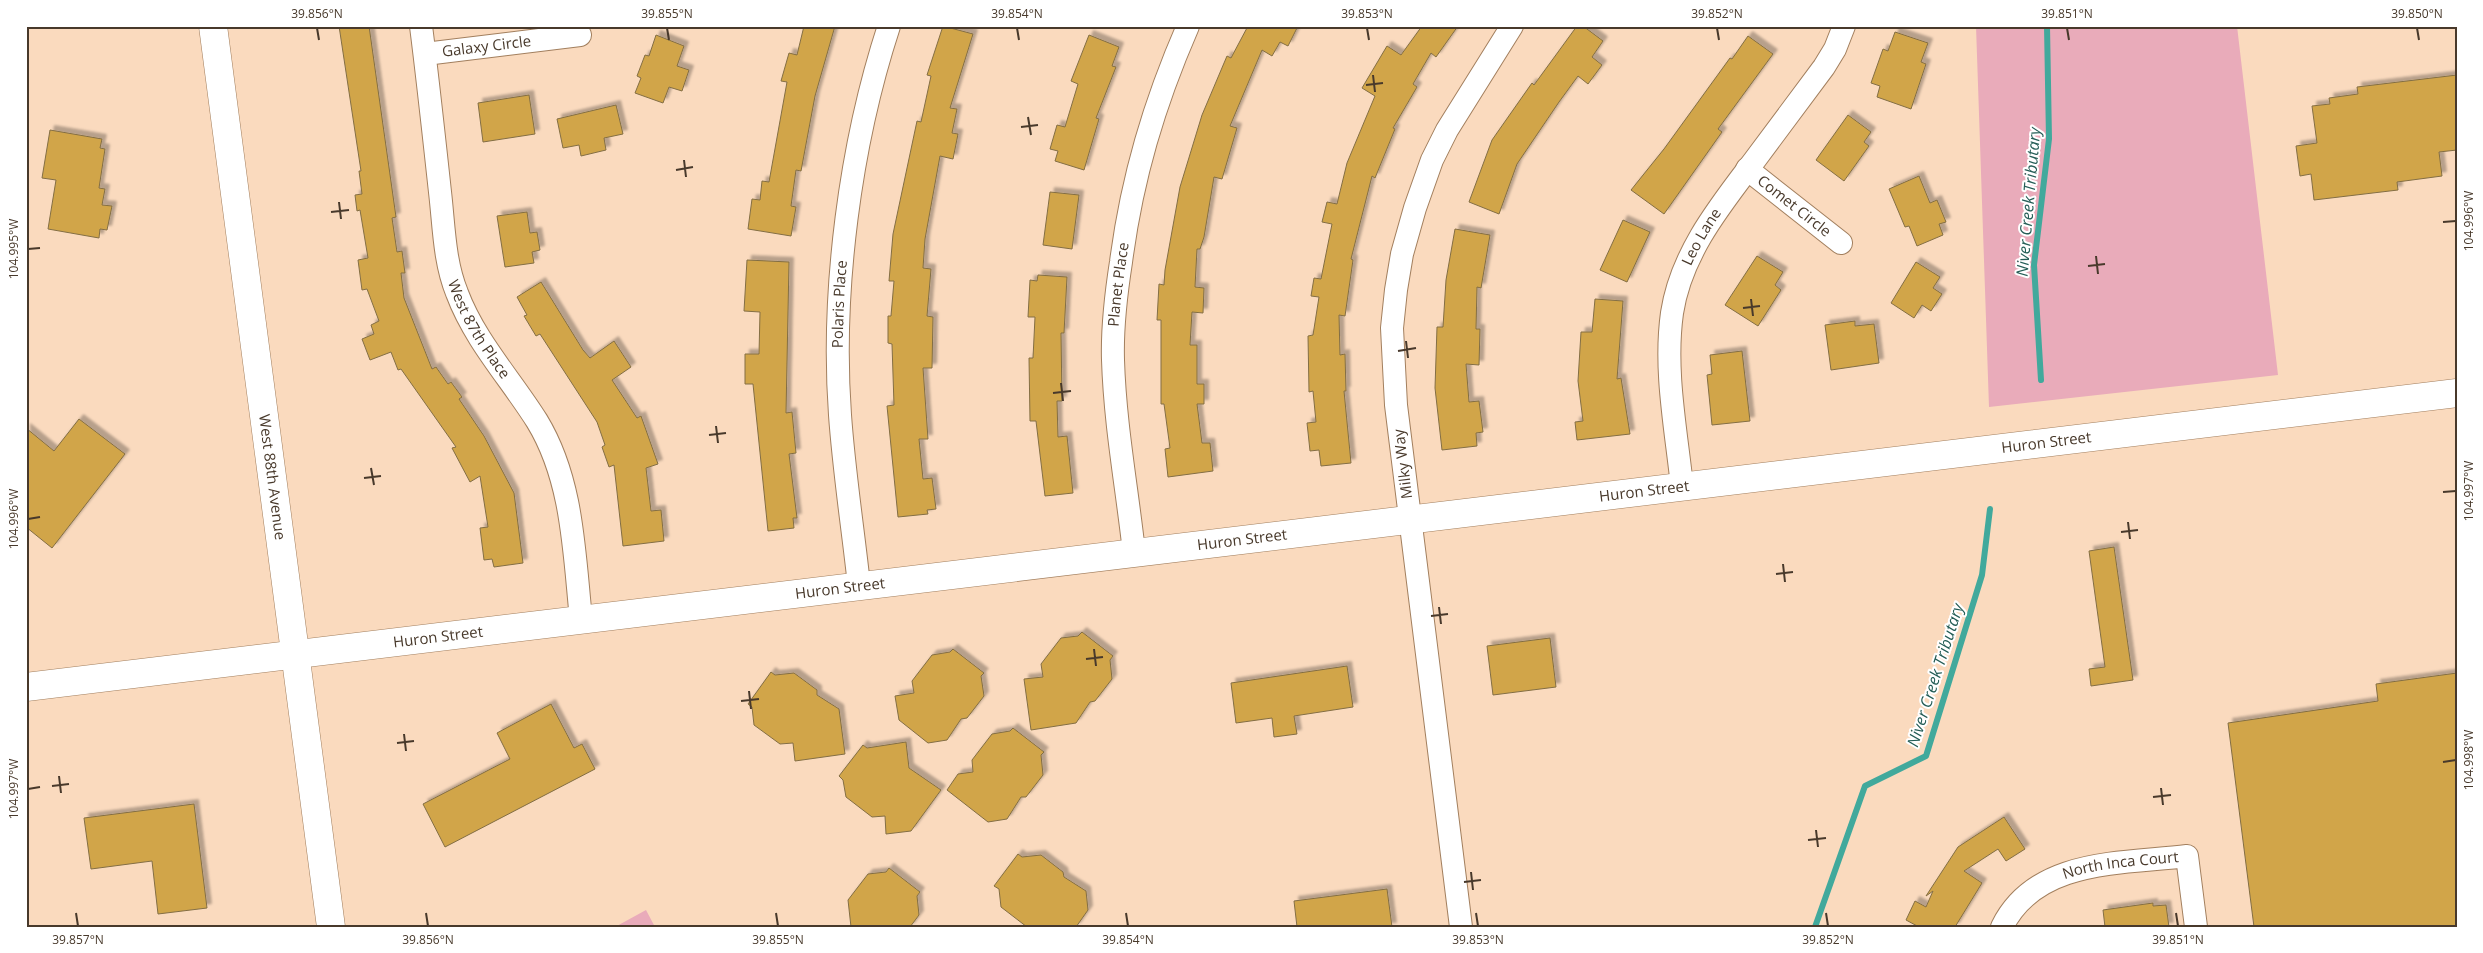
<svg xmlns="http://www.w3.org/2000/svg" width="2483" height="953" font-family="'Open Sans',sans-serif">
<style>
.green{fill:#e9abba}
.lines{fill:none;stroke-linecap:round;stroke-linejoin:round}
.stream{stroke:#41a99c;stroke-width:6}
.building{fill:#d1a548;stroke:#836e44;filter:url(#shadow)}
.minor-casing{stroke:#a27f5e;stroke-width:24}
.secondary-casing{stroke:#a27f5e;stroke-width:29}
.minor{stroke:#fff;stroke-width:22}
.secondary{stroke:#fff;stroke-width:28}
.ticks{fill:none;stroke:#48392b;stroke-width:2}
.labels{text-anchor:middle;stroke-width:4;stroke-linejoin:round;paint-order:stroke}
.street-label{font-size:15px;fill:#48392b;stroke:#fff}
.water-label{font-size:16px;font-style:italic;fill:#245d56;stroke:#fff}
.neatline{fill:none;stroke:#48392b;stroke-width:2}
.ticks-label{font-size:12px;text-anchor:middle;fill:#48392b}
</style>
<defs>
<filter id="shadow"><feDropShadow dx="4.5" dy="-4.5" stdDeviation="1" flood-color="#0004"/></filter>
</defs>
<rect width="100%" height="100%" fill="#fadabe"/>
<!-- green -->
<path class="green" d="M1976,26h261l41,349 -289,32z
M646,910l9,17h-40z"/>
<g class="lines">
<!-- stream -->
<path class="stream" d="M2041,380l-7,-115 15,-126 -2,-113
M1815,927l50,-141 61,-30 56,-181 8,-66"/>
</g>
<!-- building -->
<path class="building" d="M339,26h30l27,191 -4,1 5,34 5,-1 3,22h-4l3,25 28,71 4,-2 12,17 3,-2 11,15 -3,2 25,37 30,57 9,70 -29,4 -2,-8 -8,1 -4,-32 8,-1 -8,-51 -10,6 -18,-34 4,-1 -55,-78 -3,1 -7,-18 -21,8 -8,-21 12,-5 -3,-9 8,-4 -12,-32 -5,1 -4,-30 10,-2 -8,-48 -3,1 -2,-16 7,-1 -3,-23h2z
M804,26h31l-20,70 -14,75 -5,-1 -5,36 5,1 -5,29 -43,-7 4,-30 8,1 2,-19 7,1 18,-100 -6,-1 8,-28 8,2z
M943,26l30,8 -23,74 7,1 -5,24 6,1 -5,25 -13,-3 -15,83 -2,29 8,1 -4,47 6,1 -1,51h-9l5,71h-9l4,40 9,-1 4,31 -9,1 1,4 -30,3 -11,-111 7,-1 -2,-61 -4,-1v-27h3l3,-35h-5l4,-47 24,-113 4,1 10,-46 -4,-1z
M1248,26h50l-10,20 -8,-4 -8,14 -10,-6 -32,76 7,2 -15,51 -8,-2 -10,60 -4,12h-3l-2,38 9,1 -1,25 -11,-1 -2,33h7v39h7v20h-7l5,39h8l3,28 -45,6 -3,-28 5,-1 -6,-44h-3v-84h-4l2,-36 5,1 1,-15 15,-83 22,-72 25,-59 4,2z
M1422,26h36l-22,31 -5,-4 -18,31 4,3 -24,41 2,1 -20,49 -3,-2 -21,83 2,1 -8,56 -6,-1 1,40 5,-1 1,37h-2l7,72 -30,3 -2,-16 -9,1 -3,-28 9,-1 -3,-31 -4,1 -1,-56 5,-1 6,-38 -8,-1 3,-18 7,1 11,-55 -10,-2 5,-20 10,2 10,-41 28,-67 -13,-8 25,-42 14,9z
M1577,26h6l20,15 -11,16 10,8 -14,19 -10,-8 -19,26 -42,62 -18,50 -30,-12 23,-62 40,-57 2,2z
M1895,32l33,11 -7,19 5,2 -15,45 -34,-12 3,-11 -9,-3 12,-34 5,2z
M656,35l28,11 -7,20 12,4 -7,21 -13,-4 -6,16 -28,-10 6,-15 -4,-2 8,-21 4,1z
M1089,35l30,12 -7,19 4,1 -20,51 3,1 -15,51 -29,-9 3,-10 -8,-2 7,-24 8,2 13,-43 -7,-3z
M1748,36l25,18 -55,75 4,3 -58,82 -33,-24 33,-41 66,-91 2,1z
M2457,75v75l-18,2 3,24 -45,6 1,8 -84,10 -3,-26 -11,2 -4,-30 21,-3 -5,-37 18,-2 -1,-6 29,-4 -1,-7z
M529,95l6,39 -52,8 -5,-39z
M616,105l7,29 -19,4 2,12 -25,6 -2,-11 -16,3 -6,-29z
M1848,115l23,17 -7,10 5,4 -25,35 -28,-21z
M50,130l52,9 -2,9 5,1 -6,39 6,1 -3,16 10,1 -5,24 -7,-1 -1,9 -51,-9 8,-49 -14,-2z
M1919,176l11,27 7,-3 9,22 -7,2 4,11 -26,11 -8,-20 -4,1 -16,-38z
M1050,192l29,3 -7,54 -29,-4z
M527,212l3,21 7,-1 3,18 -8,2 2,11 -29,4 -8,-51z
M1623,220l27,12 -23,50 -27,-12z
M1455,229l35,6 -9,53 -4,-1 -1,42h4l-1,36 -13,-1 3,38 10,-1 4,31 -7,1 1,13 -35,4 -7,-62 2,-61h6l3,-47z
M1757,256l26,16 -8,13 6,5 -23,36 -33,-21z
M747,260l42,2 -3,151 6,-1 4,41 -7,1 8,64h-4l1,10 -26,3 -15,-147h-8v-30h14l1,-42 -16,-1z
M1916,262l24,15 -7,11 9,6 -11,17 -9,-6 -8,13 -23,-15z
M1038,275l29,2 -3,56h-3l1,68h-5l1,36 9,-1 6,57 -28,3 -9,-75h-6l-1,-63h4l2,-41h-7l2,-37 7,1z
M541,282l42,68 7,8 24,-17 17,26 -19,13 25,38 4,-2 17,48 -12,4 5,43 10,-1 3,31 -41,5 -9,-81 -5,2 -7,-20 3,-2 -8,-23 -57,-88 -4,2 -12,-20 3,-1 -10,-18z
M1595,299l28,2 -6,78 4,-1 9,56 -53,6 -2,-18 8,-1 -5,-40 3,-49h11z
M1855,321v5l19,-2 5,39 -48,7 -6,-45z
M1742,351l8,70 -38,4 -5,-50 5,-1 -2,-19z
M79,419l46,35 -73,94 -26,-21v-99l28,23z
M2114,547l19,133 -42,6 -2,-17 16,-2 -16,-116z
M1082,632l31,24 -3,4 2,19 -17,22 -5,1 -14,21 -45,7 -7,-51 19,-2 -2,-13 20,-26 17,-2z
M1550,638l6,49 -63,8 -6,-49z
M953,649l31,24 -3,3 3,20 -17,22 -6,1 -14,21 -19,3 -29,-23 -4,-24 19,-3 -2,-12 20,-26 18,-3z
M1347,666l6,41 -59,9 3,18 -23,3 -2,-19 -36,5 -5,-40z
M771,672l4,3 19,-2 23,17v5l22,14 6,45 -50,7 -2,-18 -13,1 -26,-19 -2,-18 -4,-3z
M2457,673v254h-203l-26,-204 150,-22 -2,-17z
M551,704l23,44 8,-4 13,25 -150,78 -22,-43 87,-45 -13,-26z
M1013,728l31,24 -3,3 2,20 -17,22h-5l-14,22 -19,3 -41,-32 11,-16 15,-2 -1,-12 20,-26 18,-3z
M906,742l3,26 32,22 -30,41 -25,3 -1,-18 -13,1 -26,-20 -3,-17 -4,-4 24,-31 4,3z
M194,804l13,104 -49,6 -6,-53 -61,8 -7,-51z
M2004,817l21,32 -19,12 -8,-12 -34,22 18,12 -27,44h-36l-13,-7 9,-19 11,6 7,-16 -7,5 32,-49z
M1018,854l4,3 19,-2 22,17 1,5 22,14 2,19 -12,17h-49l-26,-20 -2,-18 -5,-3z
M889,868l31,24 -3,4 2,19 -9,12h-59l-3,-27 20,-26 18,-2z
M1387,889l5,38h-95l-3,-26z
M2153,903v3l13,-1 3,22h-64l-2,-17z"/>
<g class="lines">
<!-- minor casing -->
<g class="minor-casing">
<g id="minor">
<path id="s1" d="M421,26c7,55 13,111 19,166 4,34 4,69 17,101 18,48 53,85 80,128 36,59 37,131 44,198"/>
<path id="s2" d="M425,54l155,-19"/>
<path id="s3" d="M1747,169l94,74"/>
<path id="s4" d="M1682,486c-6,-57 -18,-116 -10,-173 9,-59 47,-106 82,-152 23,-31 46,-62 70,-94l11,-18 9,-23"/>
<path id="s5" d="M1134,552c-7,-64 -19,-127 -21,-192 -1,-33 3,-66 8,-98 11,-84 33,-158 67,-236"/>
<path id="s6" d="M859,585c-6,-56 -15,-113 -19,-170 -9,-124 10,-270 49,-389"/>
<path d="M1461,927l-65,-522 -4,-77 4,-38 6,-36 13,-46 17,-48 15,-30 65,-104"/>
<path id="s7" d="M2002,927c34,-69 120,-63 185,-71l9,71"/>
</g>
</g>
<!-- secondary casing -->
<g class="secondary-casing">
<g id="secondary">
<path id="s8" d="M213,26l118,901"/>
<path id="s9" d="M26,687l2431,-294"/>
</g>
</g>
<!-- minor -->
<use href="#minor" class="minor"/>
<!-- secondary -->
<use href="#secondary" class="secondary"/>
</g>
<!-- ticks -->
<path class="ticks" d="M317,28l2,12M667,28l2,12M1017,28l2,12M1367,28l2,12M1717,28l2,12M2067,28l2,12M2417,28l2,12M1373,75l2,17M1366,85l17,-2M1028,117l3,18M1021,127l17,-2M684,160l2,17M676,170l17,-3M339,202l2,17M331,212l18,-2M2443,222l13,-1M28,249l12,-1M2096,256l2,18M2088,266l17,-2M1751,299l2,17M1743,308l17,-2M1406,341l2,17M1398,351l18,-3M1061,383l2,18M1053,393l18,-2M716,426l2,17M709,435l17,-2M371,468l3,17M364,478l17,-2M2443,492l13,-1M28,519l12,-2M2128,522l2,17M2121,532l17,-2M1783,564l2,18M1776,574l17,-2M1439,607l2,17M1431,616l17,-2M1094,649l2,17M1086,659l17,-2M749,691l2,18M741,701l18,-2M404,734l2,17M397,743l17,-2M2443,762l13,-2M59,776l2,17M52,786l17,-2M2161,788l2,17M28,789l12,-2M2153,797l18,-2M1816,830l2,17M1808,840l18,-2M1471,872l2,18M1464,882l17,-2M76,913l2,13M426,913l2,13M776,913l2,13M1126,913l2,13M1476,913l2,13M1826,913l2,13M2176,913l2,13"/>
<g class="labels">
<!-- street labels -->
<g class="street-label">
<text dy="5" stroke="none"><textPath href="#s2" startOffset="62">Galaxy Circle</textPath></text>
<text dy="5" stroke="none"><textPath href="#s3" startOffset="60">Comet Circle</textPath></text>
<text dy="5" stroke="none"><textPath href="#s4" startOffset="256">Leo Lane</textPath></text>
<text dy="5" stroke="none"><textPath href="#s5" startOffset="269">Planet Place</textPath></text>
<text dy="5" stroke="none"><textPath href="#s6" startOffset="282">Polaris Place</textPath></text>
<text dy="5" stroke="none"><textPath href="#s1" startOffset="312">West 87th Place</textPath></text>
<text dy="5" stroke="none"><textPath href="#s9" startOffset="2035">Huron Street</textPath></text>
<text transform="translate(1403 464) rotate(-97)" y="5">Milky Way</text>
<text dy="5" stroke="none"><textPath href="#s8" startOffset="455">West 88th Avenue</textPath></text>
<text dy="5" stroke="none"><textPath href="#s9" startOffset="1630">Huron Street</textPath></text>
<text dy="5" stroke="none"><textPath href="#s9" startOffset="1225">Huron Street</textPath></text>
<text dy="5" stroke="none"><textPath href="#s9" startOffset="820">Huron Street</textPath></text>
<text dy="5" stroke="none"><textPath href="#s9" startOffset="415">Huron Street</textPath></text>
<text dy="5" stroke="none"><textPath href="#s7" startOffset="141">North Inca Court</textPath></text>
</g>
<!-- water labels -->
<g class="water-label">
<text transform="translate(2028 202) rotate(-85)" y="6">Niver Creek Tributary</text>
<text transform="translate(1935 675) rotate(-72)" y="6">Niver Creek Tributary</text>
</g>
</g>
<!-- border -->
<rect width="2483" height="953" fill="none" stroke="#ffffff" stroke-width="55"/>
<rect x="28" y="28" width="2428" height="898" class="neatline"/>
<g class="ticks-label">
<text x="317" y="18">39.856°N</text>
<text x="667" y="18">39.855°N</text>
<text x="1017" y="18">39.854°N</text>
<text x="1367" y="18">39.853°N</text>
<text x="1717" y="18">39.852°N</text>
<text x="2067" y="18">39.851°N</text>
<text x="2417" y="18">39.850°N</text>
<text transform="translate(2469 221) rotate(-90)" y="4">104.996°W</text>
<text transform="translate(14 249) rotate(-90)" y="4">104.995°W</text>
<text transform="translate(2469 491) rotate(-90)" y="4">104.997°W</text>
<text transform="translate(14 519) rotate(-90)" y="4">104.996°W</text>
<text transform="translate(2469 760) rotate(-90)" y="4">104.998°W</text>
<text transform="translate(14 789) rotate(-90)" y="4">104.997°W</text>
<text x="78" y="944">39.857°N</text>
<text x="428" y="944">39.856°N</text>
<text x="778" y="944">39.855°N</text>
<text x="1128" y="944">39.854°N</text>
<text x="1478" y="944">39.853°N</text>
<text x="1828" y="944">39.852°N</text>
<text x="2178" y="944">39.851°N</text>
</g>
</svg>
